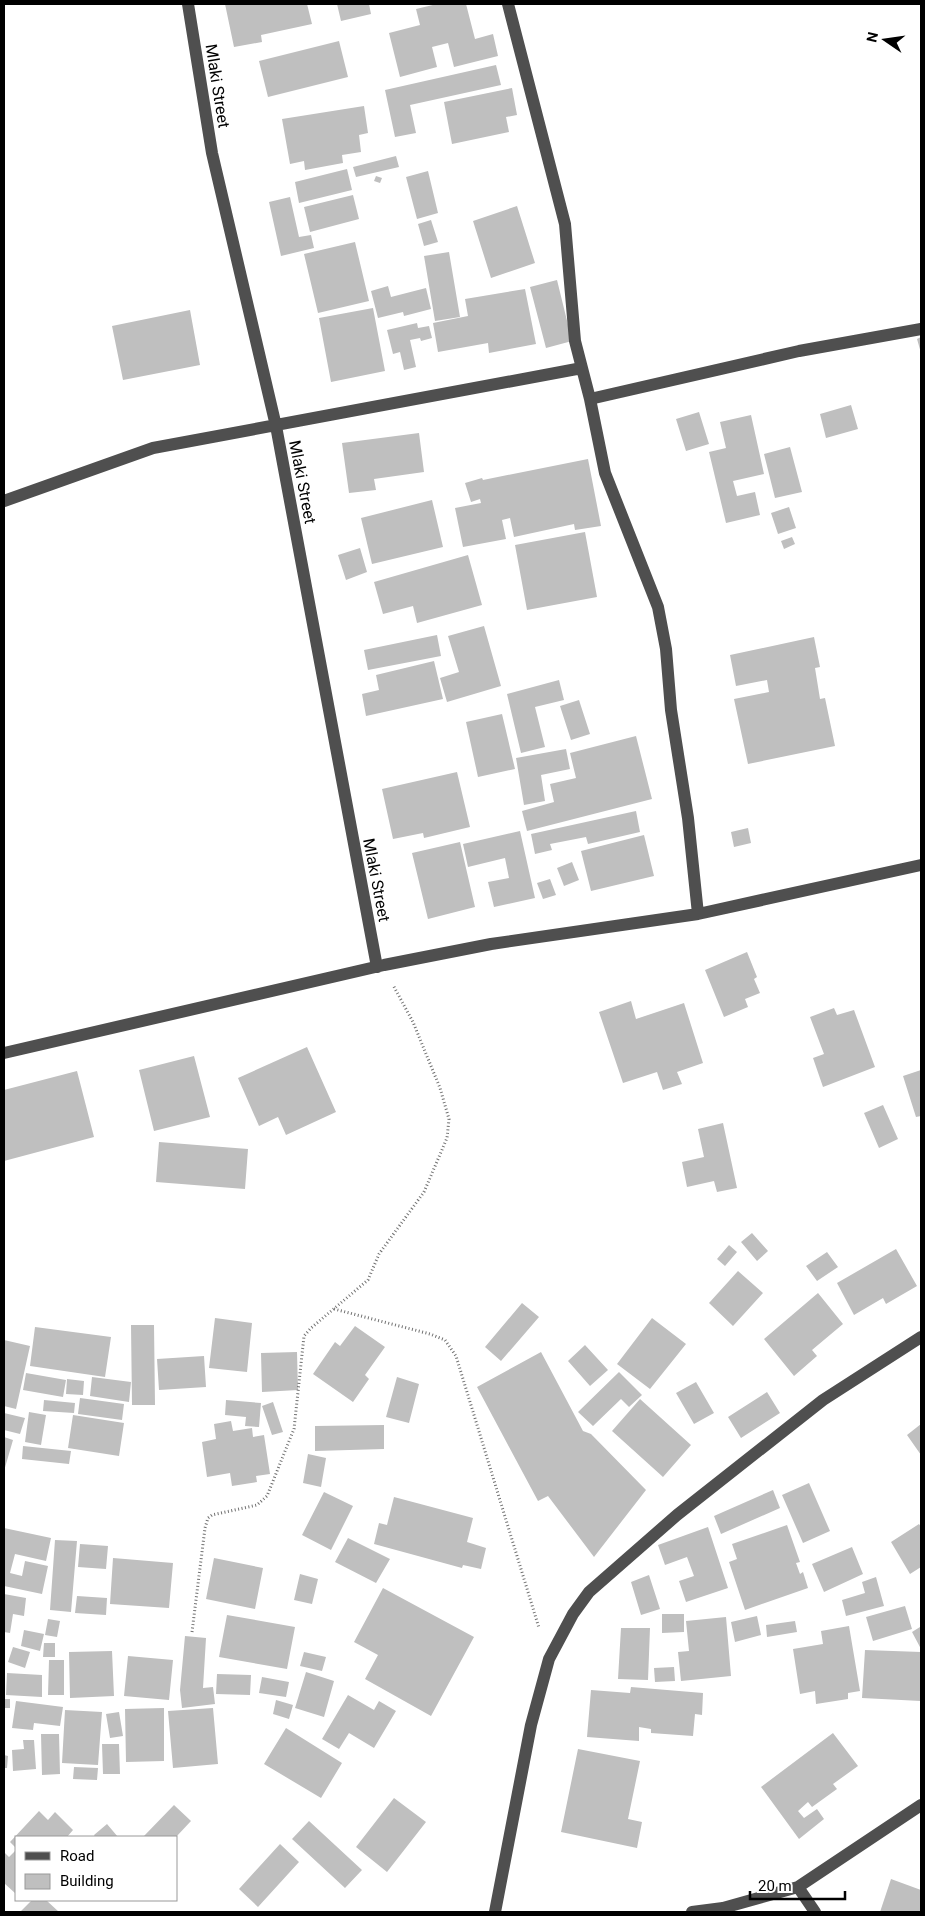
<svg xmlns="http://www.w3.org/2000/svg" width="925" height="1916" font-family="Roboto,sans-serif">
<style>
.building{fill:#bfbfbf}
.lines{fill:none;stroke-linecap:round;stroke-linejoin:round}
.path{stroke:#717171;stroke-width:3;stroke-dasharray:1 2.5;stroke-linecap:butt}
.minor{stroke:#4f4f4f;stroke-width:12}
.labels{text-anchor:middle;stroke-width:4.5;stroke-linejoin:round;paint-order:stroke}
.street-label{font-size:16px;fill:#000;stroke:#fff}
</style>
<rect width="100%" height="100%" fill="#fff"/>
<!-- building -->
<path class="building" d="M225,4h82l5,20 -51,11 1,7 -28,5z
M337,4h32l2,10 -30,7z
M437,4h29l9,35 18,-5 5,22 -44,11 -6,-24 -16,4 5,20 -37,10 -11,-44 31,-8 -4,-16z
M339,41l9,36 -80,20 -9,-36z
M496,65l5,20 -91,20 6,28 -21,4 -10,-47z
M512,88l5,27 -11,2 3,15 -57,12 -8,-42z
M364,106l4,27 -9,2 2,17 -19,3 1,8 -38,7 -1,-9 -14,3 -8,-45z
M396,156l3,11 -43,10 -3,-10z
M347,169l5,21 -53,13 -4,-21z
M428,171l10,42 -21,6 -11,-42z
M376,176l6,2 -2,5 -6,-2z
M353,195l6,24 -49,13 -6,-25z
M290,197l9,40 12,-2 3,13 -33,8 -12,-54z
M517,206l18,57 -44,15 -18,-57z
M431,220l7,22 -14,4 -6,-22z
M355,242l14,59 -51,12 -14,-59z
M449,252l11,65 -25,4 -11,-65z
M557,280l15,61 -26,7 -16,-61z
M388,286l3,11 35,-9 5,21 -27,7 -1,-4 -25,6 -7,-27z
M525,289l11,55 -47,9 -1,-10 -50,9 -5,-29 35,-7 -3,-17z
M373,308l12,63 -54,11 -12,-64z
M190,310l10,55 -77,15 -11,-54z
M417,323l1,5 11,-2 3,12 -11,3 -1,-3 -10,2 6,27 -12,3 -4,-18 -7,2 -6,-24z
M921,337v16l-4,-14z
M851,405l7,24 -32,9 -6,-24z
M699,412l10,32 -23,7 -10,-32z
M751,415l13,59 -31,7 4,15 18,-4 5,23 -34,8 -17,-71 17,-4 -6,-26z
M419,433l5,39 -50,7 2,11 -27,3 -7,-50z
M790,447l12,45 -27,6 -11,-44z
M588,459l13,67 -26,4 -1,-6 -60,13 -4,-19 -8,2 4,19 -43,8 -8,-39 26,-5 -1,-4 -9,3 -6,-19 17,-5 1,2z
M432,500l11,47 -71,17 -11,-46z
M789,507l7,21 -18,6 -7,-21z
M585,532l12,65 -70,13 -12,-65z
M792,537l3,7 -11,5 -3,-8z
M360,548l7,24 -21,8 -8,-25z
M468,555l14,50 -65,18 -4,-17 -30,8 -9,-32z
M484,626l17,60 -54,16 -7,-24 19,-6 -11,-36z
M437,635l4,21 -73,14 -4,-20z
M814,637l6,30 -5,1 5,31 5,-1 10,48 -87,18 -14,-65 35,-7 -2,-12 -31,6 -6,-31z
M434,661l9,38 -77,17 -4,-22 17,-4 -3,-15z
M559,680l5,20 -29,7 10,40 -24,6 -14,-59z
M579,700l11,34 -19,6 -11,-34z
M502,714l13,55 -37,8 -12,-55z
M636,736l16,63 -125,32 -5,-20 32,-9 -4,-18 26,-6 -6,-25z
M566,749l4,20 -29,6 4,26 -21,4 -8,-47z
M457,772l13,55 -46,11 -1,-5 -30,6 -11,-50z
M636,811l4,21 -52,12 -2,-7 -36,7 2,6 -17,4 -4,-20z
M748,828l3,15 -17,4 -3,-15z
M520,831l15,67 -41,9 -6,-25 21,-4 -4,-20 -37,9 -5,-23z
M644,835l10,41 -63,15 -10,-40z
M460,842l15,65 -47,12 -16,-66z
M572,862l7,18 -15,6 -7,-18z
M550,879l6,16 -13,4 -6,-16z
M747,952l10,25 -3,2 6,14 -15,6 3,8 -24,10 -19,-47z
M631,1001l5,18 48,-16 19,60 -26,9 5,12 -19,6 -6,-18 -34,11 -24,-71z
M834,1008l3,7 17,-5 21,57 -52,20 -10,-29 11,-4 -14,-37z
M307,1047l29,65 -50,23 -8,-18 -19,9 -21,-48z
M194,1056l16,61 -56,14 -15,-61z
M921,1070v46l-5,1 -13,-41z
M77,1071l17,66 -90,24v-71z
M883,1105l15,34 -19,9 -15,-35z
M723,1123l14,65 -20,4 -3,-11 -27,6 -5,-25 22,-5 -6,-28z
M159,1142l89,7 -3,40 -89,-7z
M752,1233l16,18 -11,10 -16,-19z
M729,1245l8,7 -12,14 -8,-7z
M896,1249l21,37 -31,18 -3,-6 -29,17 -17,-32z
M827,1252l11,15 -21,14 -11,-15z
M738,1271l25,22 -30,33 -24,-23z
M818,1293l25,31 -31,26 5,6 -23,20 -30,-37z
M522,1303l17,14 -38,44 -16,-14z
M215,1318l37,5 -5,49 -38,-4z
M652,1318l34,26 -36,45 -33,-25z
M131,1325h23l1,80h-23z
M355,1326l30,21 -20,28 4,4 -16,23 -40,-28 22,-32 5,4z
M35,1327l76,10 -6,40 -75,-11z
M4,1340l26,6 -14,63 -12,-3z
M585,1345l23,25 -18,16 -22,-25z
M297,1352l1,38 -36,2 -1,-39z
M541,1352l42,79 8,3 55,56 -52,67 -46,-61 -10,5 -61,-114z
M204,1356l2,31 -47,3 -2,-31z
M619,1372l23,23 -13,12 -8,-8 -28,27 -15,-14z
M26,1373l40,7 -3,17 -40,-7z
M92,1377l39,5 -2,20 -39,-6z
M397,1377l22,7 -10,39 -23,-6z
M67,1379l17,2 -1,14 -17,-1z
M696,1382l18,31 -20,11 -18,-31z
M767,1392l13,21 -39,25 -13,-21z
M80,1398l44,6 -2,16 -44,-6z
M640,1399l51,46 -28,32 -51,-46z
M44,1400l31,3 -1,10 -31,-2z
M226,1400l35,3 -2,24 -14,-1 1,-9 -21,-2z
M273,1402l10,30 -11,3 -10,-29z
M29,1412l17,3 -5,30 -16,-3z
M4,1413l21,5 -5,16 -16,-4z
M73,1415l51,8 -5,33 -51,-8z
M231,1421l2,10 19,-3 1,9 11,-2 6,39 -14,2 1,6 -25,4 -2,-13 -23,4 -5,-35 14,-3 -2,-15z
M921,1424v31l-14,-20z
M384,1425v24l-69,2v-25z
M4,1437l9,3 -9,31z
M23,1446l48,5 -2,13 -47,-5z
M308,1454l18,4 -5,29 -18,-4z
M809,1483l21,48 -27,12 -21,-48z
M773,1490l7,18 -59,26 -7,-18z
M324,1492l29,14 -22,44 -29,-15z
M394,1497l79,21 -6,24 19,6 -5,21 -18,-4 -1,3 -88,-24 5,-21 8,2z
M919,1524l2,3v40l-11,7 -19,-32z
M787,1525l13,37 -4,1 4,11 3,-2 5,16 -63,22 -16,-48 8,-3 -5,-15z
M708,1527l20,61 -42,14 -7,-21 15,-5 -7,-19 -22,8 -7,-20z
M4,1528l47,10 -5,23 -31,-7 -5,19 12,3 3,-15 23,5 -6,28 -38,-8z
M348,1538l42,21 -14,24 -41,-21z
M55,1540l22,1 -6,71 -21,-2z
M80,1544l28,2 -2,23 -28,-2z
M852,1547l11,27 -39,18 -12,-28z
M113,1558l60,5 -4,45 -59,-4z
M214,1558l49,10 -8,41 -49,-10z
M300,1574l18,5 -6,25 -18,-4z
M649,1575l11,34 -19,6 -10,-33z
M876,1577l8,29 -38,10 -4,-16 23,-7 -3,-11z
M383,1588l91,49 -43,79 -66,-37 13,-24 -24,-13z
M4,1594l22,4 -2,18 -11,-2 -3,19 -6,-1z
M77,1596l30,2 -1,17 -31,-2z
M905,1606l7,23 -39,12 -7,-24z
M662,1614h22v18l-22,1z
M227,1615l68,12 -8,42 -68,-12z
M757,1616l4,19 -26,7 -4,-20z
M726,1617l5,59 -50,5 -3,-29 11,-1 -3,-30z
M48,1619l12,2 -3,16 -12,-2z
M795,1621l2,11 -30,5 -1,-12z
M849,1626l11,65 -12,2v6l-32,5 -1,-13 -15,3 -7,-45 30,-5 -2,-13z
M920,1627l1,1v21l-9,-17z
M621,1628h29l-2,52 -30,-1z
M24,1630l20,4 -4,17 -19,-5z
M185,1636l21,2 -3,50 10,-1 2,17 -33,4 -2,-18z
M44,1643h11v14h-12z
M13,1647l17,5 -5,16 -17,-6z
M865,1650l56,2v49l-59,-3z
M112,1651l2,45 -44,2 -1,-46z
M304,1652l22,5 -4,14 -22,-5z
M128,1656l45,4 -4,40 -45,-4z
M49,1660h15v35h-16z
M674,1667l1,14 -20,1 -1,-14z
M306,1672l28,9 -10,36 -29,-9z
M7,1673l35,2v22l-36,-2z
M217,1674l34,1 -1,20 -34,-1z
M262,1677l27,5 -3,15 -27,-4z
M631,1687l72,6 -1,22 -7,-1 -2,22 -42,-3v-4l-12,-2v14l-52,-4 4,-47 39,3z
M348,1695l26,15 5,-9 17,10 -22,37 -25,-15 -10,16 -17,-10z
M4,1699h6v9h-6z
M276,1700l17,5 -4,14 -16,-5z
M16,1701l47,6 -3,19 -26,-3 -1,7 -21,-2z
M164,1708v53l-38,1 -1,-53z
M213,1708l5,56 -45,4 -5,-57z
M65,1710l37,2 -4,53 -36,-2z
M119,1712l4,24 -13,2 -4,-24z
M286,1728l56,35 -21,35 -57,-34z
M833,1733l25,33 -25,18 4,5 -25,18 -4,-5 -10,9 6,7 13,-9 7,10 -25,20 -38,-52z
M41,1734h18l1,40 -18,1z
M23,1740h11l2,29 -23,2 -1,-21 12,-1z
M102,1744h17l1,30h-17z
M578,1749l62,12 -12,58 14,3 -5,26 -76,-16z
M4,1755l4,1 -1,12h-3z
M74,1767l24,1 -1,12 -24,-1z
M394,1798l32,24 -39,50 -31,-25z
M174,1805l17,16 -15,16h-33z
M39,1811l9,9 7,-8 18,18 -6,7h-51v11l-6,-6z
M309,1821l53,49 -17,18 -53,-49z
M107,1824l11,13h-23l-1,-2z
M280,1844l19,18 -41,45 -19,-18z
M15,1851l1,1v42l-12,-11v-31l5,5z
M891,1879l30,11v22h-41z
M32,1900h14l13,12h-39z"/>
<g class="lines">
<!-- path -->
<path class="path" d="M334,1309l96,25 15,6 11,16 83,272
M192,1632l13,-104 3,-10 4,-3 45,-10 10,-9 27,-67 10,-93 7,-8 57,-48 11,-26 45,-62 23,-54 2,-19 -9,-31 -27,-66 -20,-37"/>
<!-- minor -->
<path class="minor" d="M188,4l24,149 64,273 101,541
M508,4l57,220 10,117 15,58 15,74 53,134 8,42 5,61 17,108 10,96
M590,399l209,-48 122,-22
M4,501l149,-53 429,-80
M4,1053l380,-88 107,-21 207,-30 223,-49
M798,1887l17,25
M495,1912l36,-187 18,-66 24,-45 16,-22 88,-77 146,-115 98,-63
M692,1912l31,-4 75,-21 123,-82"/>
</g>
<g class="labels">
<!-- street labels -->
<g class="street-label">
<text transform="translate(218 86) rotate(81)" y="6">Mlaki Street</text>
<text transform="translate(303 482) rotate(79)" y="6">Mlaki Street</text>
<text transform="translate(377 880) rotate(79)" y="6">Mlaki Street</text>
</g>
</g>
<!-- border -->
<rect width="925" height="1916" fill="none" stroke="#000000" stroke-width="10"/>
<!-- legend -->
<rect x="15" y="1836" width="162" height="65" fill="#ffffff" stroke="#999999"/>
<rect x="25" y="1852" width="25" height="8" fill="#4f4f4f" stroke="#999999"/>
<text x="60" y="1861" font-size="15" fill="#000000">Road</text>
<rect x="25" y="1874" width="25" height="15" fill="#bfbfbf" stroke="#999999"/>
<text x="60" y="1886" font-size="15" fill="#000000">Building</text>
<!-- north arrow -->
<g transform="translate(885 40) rotate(283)" stroke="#ffffff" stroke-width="4" paint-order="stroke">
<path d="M0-4L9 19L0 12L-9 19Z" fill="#000000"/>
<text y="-8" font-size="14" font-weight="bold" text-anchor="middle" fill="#000000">N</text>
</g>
<!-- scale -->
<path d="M750 1891v8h95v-8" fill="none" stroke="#000000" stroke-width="2.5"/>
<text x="758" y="1891" font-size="15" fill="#000000" stroke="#ffffff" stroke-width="4" paint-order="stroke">20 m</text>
</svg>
